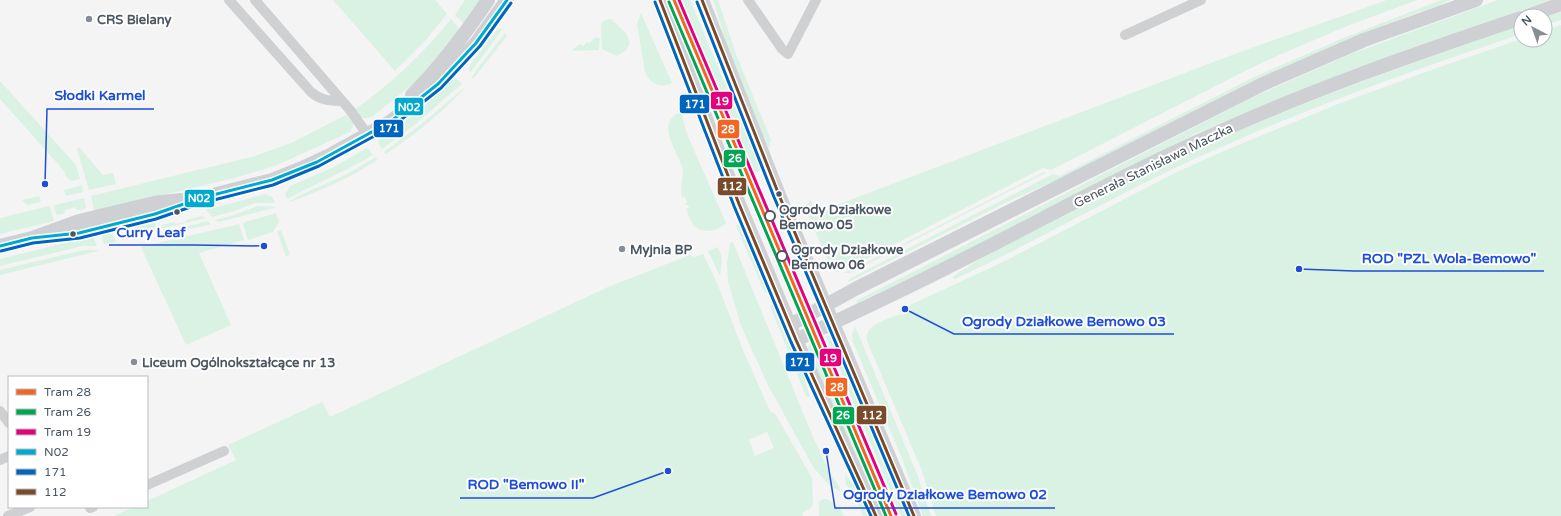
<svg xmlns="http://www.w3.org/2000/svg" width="1561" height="516" font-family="'Varela Round',sans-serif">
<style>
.green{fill:#d9f2e3;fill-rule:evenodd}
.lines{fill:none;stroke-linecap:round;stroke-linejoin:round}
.street{stroke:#ced0d2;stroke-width:10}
.secondary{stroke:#ced0d4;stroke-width:14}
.bus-1-casing{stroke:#fff;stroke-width:6}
.bus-2-casing{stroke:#fff;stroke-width:6}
.bus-3-casing{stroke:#fff;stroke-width:6}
.bus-1{stroke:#00a9ce;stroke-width:3}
.bus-2{stroke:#0065bd;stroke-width:3}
.bus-3{stroke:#7a4b2a;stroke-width:3}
.tram-1-casing{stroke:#fff;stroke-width:6}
.tram-2-casing{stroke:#fff;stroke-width:6}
.tram-3-casing{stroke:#fff;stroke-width:6}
.tram-1{stroke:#f26522;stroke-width:3}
.tram-2{stroke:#00a651;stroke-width:3}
.tram-3{stroke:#e5007d;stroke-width:3}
.poi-dot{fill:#868d94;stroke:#fff;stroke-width:1.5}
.bus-dot{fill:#4a5661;stroke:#fff;stroke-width:1.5}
.stop-dot{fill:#fff;stroke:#4a5661;stroke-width:2}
.labels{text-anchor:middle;stroke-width:4;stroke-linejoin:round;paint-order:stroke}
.poi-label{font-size:13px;font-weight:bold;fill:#4a5661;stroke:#fff;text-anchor:start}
.street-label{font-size:13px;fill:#4a5661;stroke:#fff}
.stop-label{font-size:13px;font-weight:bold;fill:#4a5661;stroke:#fff;text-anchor:start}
.leader{fill:none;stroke:#1d4ed8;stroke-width:1.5}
.callout-dot{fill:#1d4ed8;stroke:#fff;stroke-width:1.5}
.callout-label{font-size:14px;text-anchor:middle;font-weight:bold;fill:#1d4ed8;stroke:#fff;stroke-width:4;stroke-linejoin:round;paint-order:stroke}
.line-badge{stroke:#fff;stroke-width:1.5}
.badge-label{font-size:11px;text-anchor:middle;font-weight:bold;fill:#fff}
</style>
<rect width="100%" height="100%" fill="#f4f4f4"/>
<!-- green -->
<path class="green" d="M333,0h102l12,14 -22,27 -30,30z
M465,0h19l-19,25 -10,-10z
M666,0h24l71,170 -20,10z
M713,0h5l18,54 35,86 -2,8c-28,-43 -40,-100 -56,-148z
M1387,0h30l-70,26 -68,29 -32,15 -196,100 -8,-2 -185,95 -21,9 -7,-6 -26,-60 5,-3 1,-3 6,13 424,-161z
M1441,0h9l-14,7 -25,8 -108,44 -47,21 -183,93 -62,27 -163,82 1,-3 204,-105 7,2 192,-98 89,-39z
M1498,0h53l-139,48 -96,36 -117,48 -264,134 -78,37 -1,-2 393,-202 99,-44z
M1561,12v8l-16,5v-8z
M641,13l31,70c-13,6 -21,1 -27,-11l-8,-48z
M451,19l10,12 -47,52 -42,34c-10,3 -12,0 -18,-7 37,-26 69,-56 97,-91z
M611,19l15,14 4,10 -4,7 -9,6 -15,-7 -1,-26 4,-3z
M1521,25v9c-116,39 -234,81 -344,133 -75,36 -147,77 -222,112l-3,-2c41,-28 88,-49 132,-72 45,-22 90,-45 135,-66 98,-43 201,-79 302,-114z
M1561,25v491h-625l-14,-45 -55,-130c-4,-16 21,-22 33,-27l1,1 9,-4 -2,-5 99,-46 168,-87 51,-23 112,-46 96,-35 87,-30 24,1v-9z
M500,28l2,2 -32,43 -1,-4 1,-4 28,-36z
M505,33l2,3 -34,43 -1,-2 5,-8z
M595,37l5,1 -1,12 -26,1v-2l7,-5 3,2 4,-4 2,2z
M453,78l4,1 5,5 -10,8 -36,32 -34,25 -4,-6 1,-3 39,-29z
M0,81l76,84 4,14 -9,2 -7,-7 2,-1 -66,-74z
M464,88v1c-23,25 -50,46 -78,65l-2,-2 36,-27z
M681,112l6,22 39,89c-11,10 -22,10 -33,3l-7,-17 3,-1 -1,-3h-3v-1l2,-2 -2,-6 -3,2c-3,-11 3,-22 0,-31 -5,-17 -28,-45 -1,-55z
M346,115l7,8v4l-3,5 -75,34 -44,13 -137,32 -3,-15 164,-40 36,-13z
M79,147l24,28 10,-2 3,11 -27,6 -12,-41z
M367,148l6,7 -10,6 -76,38 -2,-5 5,-8 44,-19z
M376,157l1,3c-28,19 -59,32 -90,43l13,-8 45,-20z
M1044,172h3l-197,101h-7l17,-7z
M82,185l1,7 -17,4 -2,-6z
M265,194l7,3 3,6h-20l-15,6 -28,8 -6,-7z
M39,196l2,6 -14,3 -5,-5z
M84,198l2,8 -1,3 -9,1v-3l-11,3v3l-7,2 -2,-1 -2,-8 1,-1z
M49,206l1,1 4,14 -54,13v-16z
M258,206l19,1 -58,15 -5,-2 20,-5z
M276,213l3,9 -6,10 -25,8 -5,-16 2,-2z
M202,216l4,2 -46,11 2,-4 12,-3 1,2 11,-2v-2z
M208,221l2,2 -1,2 -50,10v-2z
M156,222l-2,8 -28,9 -1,-5 6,-7z
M739,222h1l29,70 -3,1 -2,-2 -28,-65z
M239,224l5,16 -45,13 32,72 -45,20 -45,-98z
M281,230l9,24 -4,3 -9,-26z
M110,233l4,4 2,5 -12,2 -3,-9z
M93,236l4,10h-14l-83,20v-7z
M733,242l80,195 18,38 8,11 1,6 -13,-9 -14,-16 -45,-82 -27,-59 -13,-45 -1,-18 3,-20z
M718,247l4,11 -2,18 -12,-25z
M84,250h14v1l-98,24v-5z
M703,254l14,29 26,67 27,61 6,4 36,63 1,27 -3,4 -8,4 1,3h-689l20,-9h13v-6l89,-41 -8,-15 94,-43 8,15 278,-130 82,-32 5,2zM767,432l7,16 -19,8 -6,-16z
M775,304l27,66 8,27 -4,-1 -36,-90z
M855,326l62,148 14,42h-8l-20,-55 -50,-119 -1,-8z
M829,335l2,1 76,180h-6l-75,-179z
M815,340l73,176h-5l-74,-163c-1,-8 -1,-9 6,-13z
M845,474l12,15 13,27h-7l-9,-22 -8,-9z
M823,499h4c7,5 14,9 17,17h-25v-14z"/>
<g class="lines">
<!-- street -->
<path class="street" d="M229,0l82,92c9,8 18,9 30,9
M255,0l95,110 17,24
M748,0l34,49 6,5 28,-54
M1125,35l76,-35
M0,411l9,12
M0,460l9,-4
M147,485l77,-34
M90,508l3,-1
M8,516l22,-9"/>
<!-- secondary -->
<path class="secondary" d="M660,0l79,204 57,136 80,176
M702,0l77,195 135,321
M1527,16l34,-12
M412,95c29,-29 53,-61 76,-95
M32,238l47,-5 76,-19 46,-16 71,-18 30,-12 30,-14 58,-32 48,-38 38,-41 31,-43
M0,246l32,-8 47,-17 75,-18 27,-3
M790,325l65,-36 408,-205 101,-44 112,-40
M796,340c56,-26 111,-52 166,-80 78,-39 155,-82 235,-118 105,-49 214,-87 324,-124"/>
<!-- bus-1 casing -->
<g class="bus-1-casing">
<path id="bus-1" d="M0,246l32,-8 47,-5 76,-19 46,-16 71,-18 45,-18 73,-40 48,-38 38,-41 31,-43"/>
</g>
<!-- bus-2 casing -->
<g class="bus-2-casing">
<path id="bus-2" d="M655,2l79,204 57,136 80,174
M697,2l77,195 135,319
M1,251l32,-8 47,-5 76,-19 46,-16 71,-18 46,-19 74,-40 48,-38 39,-42 31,-43"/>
</g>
<!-- bus-3 casing -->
<g class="bus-3-casing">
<path id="bus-3" d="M660,0l79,204 57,136 80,176
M702,0l77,195 135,321"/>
</g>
<!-- bus-1 -->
<use href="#bus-1" class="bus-1"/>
<!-- bus-2 -->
<use href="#bus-2" class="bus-2"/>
<!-- bus-3 -->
<use href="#bus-3" class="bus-3"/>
<!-- tram-1 casing -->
<g class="tram-1-casing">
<path id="tram-1" d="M674,0l217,516"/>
</g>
<!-- tram-2 casing -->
<g class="tram-2-casing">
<path id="tram-2" d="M669,2l217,514"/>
</g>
<!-- tram-3 casing -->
<g class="tram-3-casing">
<path id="tram-3" d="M679,0l217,514"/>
</g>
<!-- tram-1 -->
<use href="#tram-1" class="tram-1"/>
<!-- tram-2 -->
<use href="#tram-2" class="tram-2"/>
<!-- tram-3 -->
<use href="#tram-3" class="tram-3"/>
</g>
<!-- markers -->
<g class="poi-dot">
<circle cx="89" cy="19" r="4"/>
<circle cx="622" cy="249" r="4"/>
<circle cx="134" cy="362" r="4"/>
</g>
<g class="bus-dot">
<circle cx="779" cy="194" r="3.5"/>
<circle cx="177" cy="212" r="3.5"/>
<circle cx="73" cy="234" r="3.5"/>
</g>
<g class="stop-dot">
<circle cx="770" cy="216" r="5"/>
<circle cx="782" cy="256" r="5"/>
</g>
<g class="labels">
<!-- poi labels -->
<g class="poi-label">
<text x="97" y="24">CRS Bielany</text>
<text x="630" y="254">Myjnia BP</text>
<text x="142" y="367">Liceum Ogólnokształcące nr 13</text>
</g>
<!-- street labels -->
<g class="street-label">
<text transform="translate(1153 165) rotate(-26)" y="5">Generała Stanisława Maczka</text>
</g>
<!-- stop labels -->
<g class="stop-label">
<text x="779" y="214">Ogrody Działkowe<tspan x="779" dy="15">Bemowo 05</tspan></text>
<text x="791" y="254">Ogrody Działkowe<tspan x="791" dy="15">Bemowo 06</tspan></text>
</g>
</g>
<!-- callouts -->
<path class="leader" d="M45 184L47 109H154M264 246L194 245H109M1299 269L1354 271H1544M905 309L954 334H1174M668 471L593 498H460M826 451L835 508H1055"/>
<g class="callout-dot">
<circle cx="45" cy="184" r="4"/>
<circle cx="264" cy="246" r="4"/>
<circle cx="1299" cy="269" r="4"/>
<circle cx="905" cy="309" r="4"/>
<circle cx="668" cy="471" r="4"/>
<circle cx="826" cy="451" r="4"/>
</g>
<g class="callout-label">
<text x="100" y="100">Słodki Karmel</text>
<text x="151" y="237">Curry Leaf</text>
<text x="1449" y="263">ROD "PZL Wola-Bemowo"</text>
<text x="1064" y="326">Ogrody Działkowe Bemowo 03</text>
<text x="526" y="489">ROD "Bemowo II"</text>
<text x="945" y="499">Ogrody Działkowe Bemowo 02</text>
</g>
<g class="line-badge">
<rect x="710" y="91" width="23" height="19" rx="4" fill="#e5007d"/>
<rect x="679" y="94" width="31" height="20" rx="4" fill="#0065bd"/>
<rect x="394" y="97" width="30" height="19" rx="4" fill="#00a9ce"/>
<rect x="373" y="119" width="31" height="19" rx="4" fill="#0065bd"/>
<rect x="717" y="119" width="23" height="20" rx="4" fill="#f26522"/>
<rect x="723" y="149" width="23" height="19" rx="4" fill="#00a651"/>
<rect x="717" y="177" width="30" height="19" rx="4" fill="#7a4b2a"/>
<rect x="184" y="189" width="31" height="19" rx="4" fill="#00a9ce"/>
<rect x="819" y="348" width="23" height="19" rx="4" fill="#e5007d"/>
<rect x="785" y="352" width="30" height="20" rx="4" fill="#0065bd"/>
<rect x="825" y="377" width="23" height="20" rx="4" fill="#f26522"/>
<rect x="856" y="405" width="31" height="20" rx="4" fill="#7a4b2a"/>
<rect x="832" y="406" width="23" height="19" rx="4" fill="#00a651"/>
</g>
<g class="badge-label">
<text x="722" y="105">19</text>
<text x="695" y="108">171</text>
<text x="409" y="111">N02</text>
<text x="389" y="132">171</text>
<text x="728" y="133">28</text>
<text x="735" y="162">26</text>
<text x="732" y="190">112</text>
<text x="199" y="202">N02</text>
<text x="830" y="362">19</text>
<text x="800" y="366">171</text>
<text x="837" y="391">28</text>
<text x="872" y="419">112</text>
<text x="843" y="419">26</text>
</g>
<!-- legend -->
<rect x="8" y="376" width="140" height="132" fill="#ffffff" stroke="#b7bbc0"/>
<rect x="16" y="389" width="20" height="6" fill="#f26522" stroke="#b7bbc0"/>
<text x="44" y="396" font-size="12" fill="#4a5661">Tram 28</text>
<rect x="16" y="409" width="20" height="6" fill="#00a651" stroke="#b7bbc0"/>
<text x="44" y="416" font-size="12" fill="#4a5661">Tram 26</text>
<rect x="16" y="429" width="20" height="6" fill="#e5007d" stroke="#b7bbc0"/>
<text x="44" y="436" font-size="12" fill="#4a5661">Tram 19</text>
<rect x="16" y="449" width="20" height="6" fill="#00a9ce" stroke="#b7bbc0"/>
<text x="44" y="456" font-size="12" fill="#4a5661">N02</text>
<rect x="16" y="469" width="20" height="6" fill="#0065bd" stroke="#b7bbc0"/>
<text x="44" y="476" font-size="12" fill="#4a5661">171</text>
<rect x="16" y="489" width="20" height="6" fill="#7a4b2a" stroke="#b7bbc0"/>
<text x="44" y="496" font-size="12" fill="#4a5661">112</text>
<!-- north arrow -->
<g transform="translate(1533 28) rotate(319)"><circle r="19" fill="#ffffff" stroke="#b7bbc0"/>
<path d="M0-3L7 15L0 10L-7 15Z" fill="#868d94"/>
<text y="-6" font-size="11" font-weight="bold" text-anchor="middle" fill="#4a5661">N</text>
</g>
</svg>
